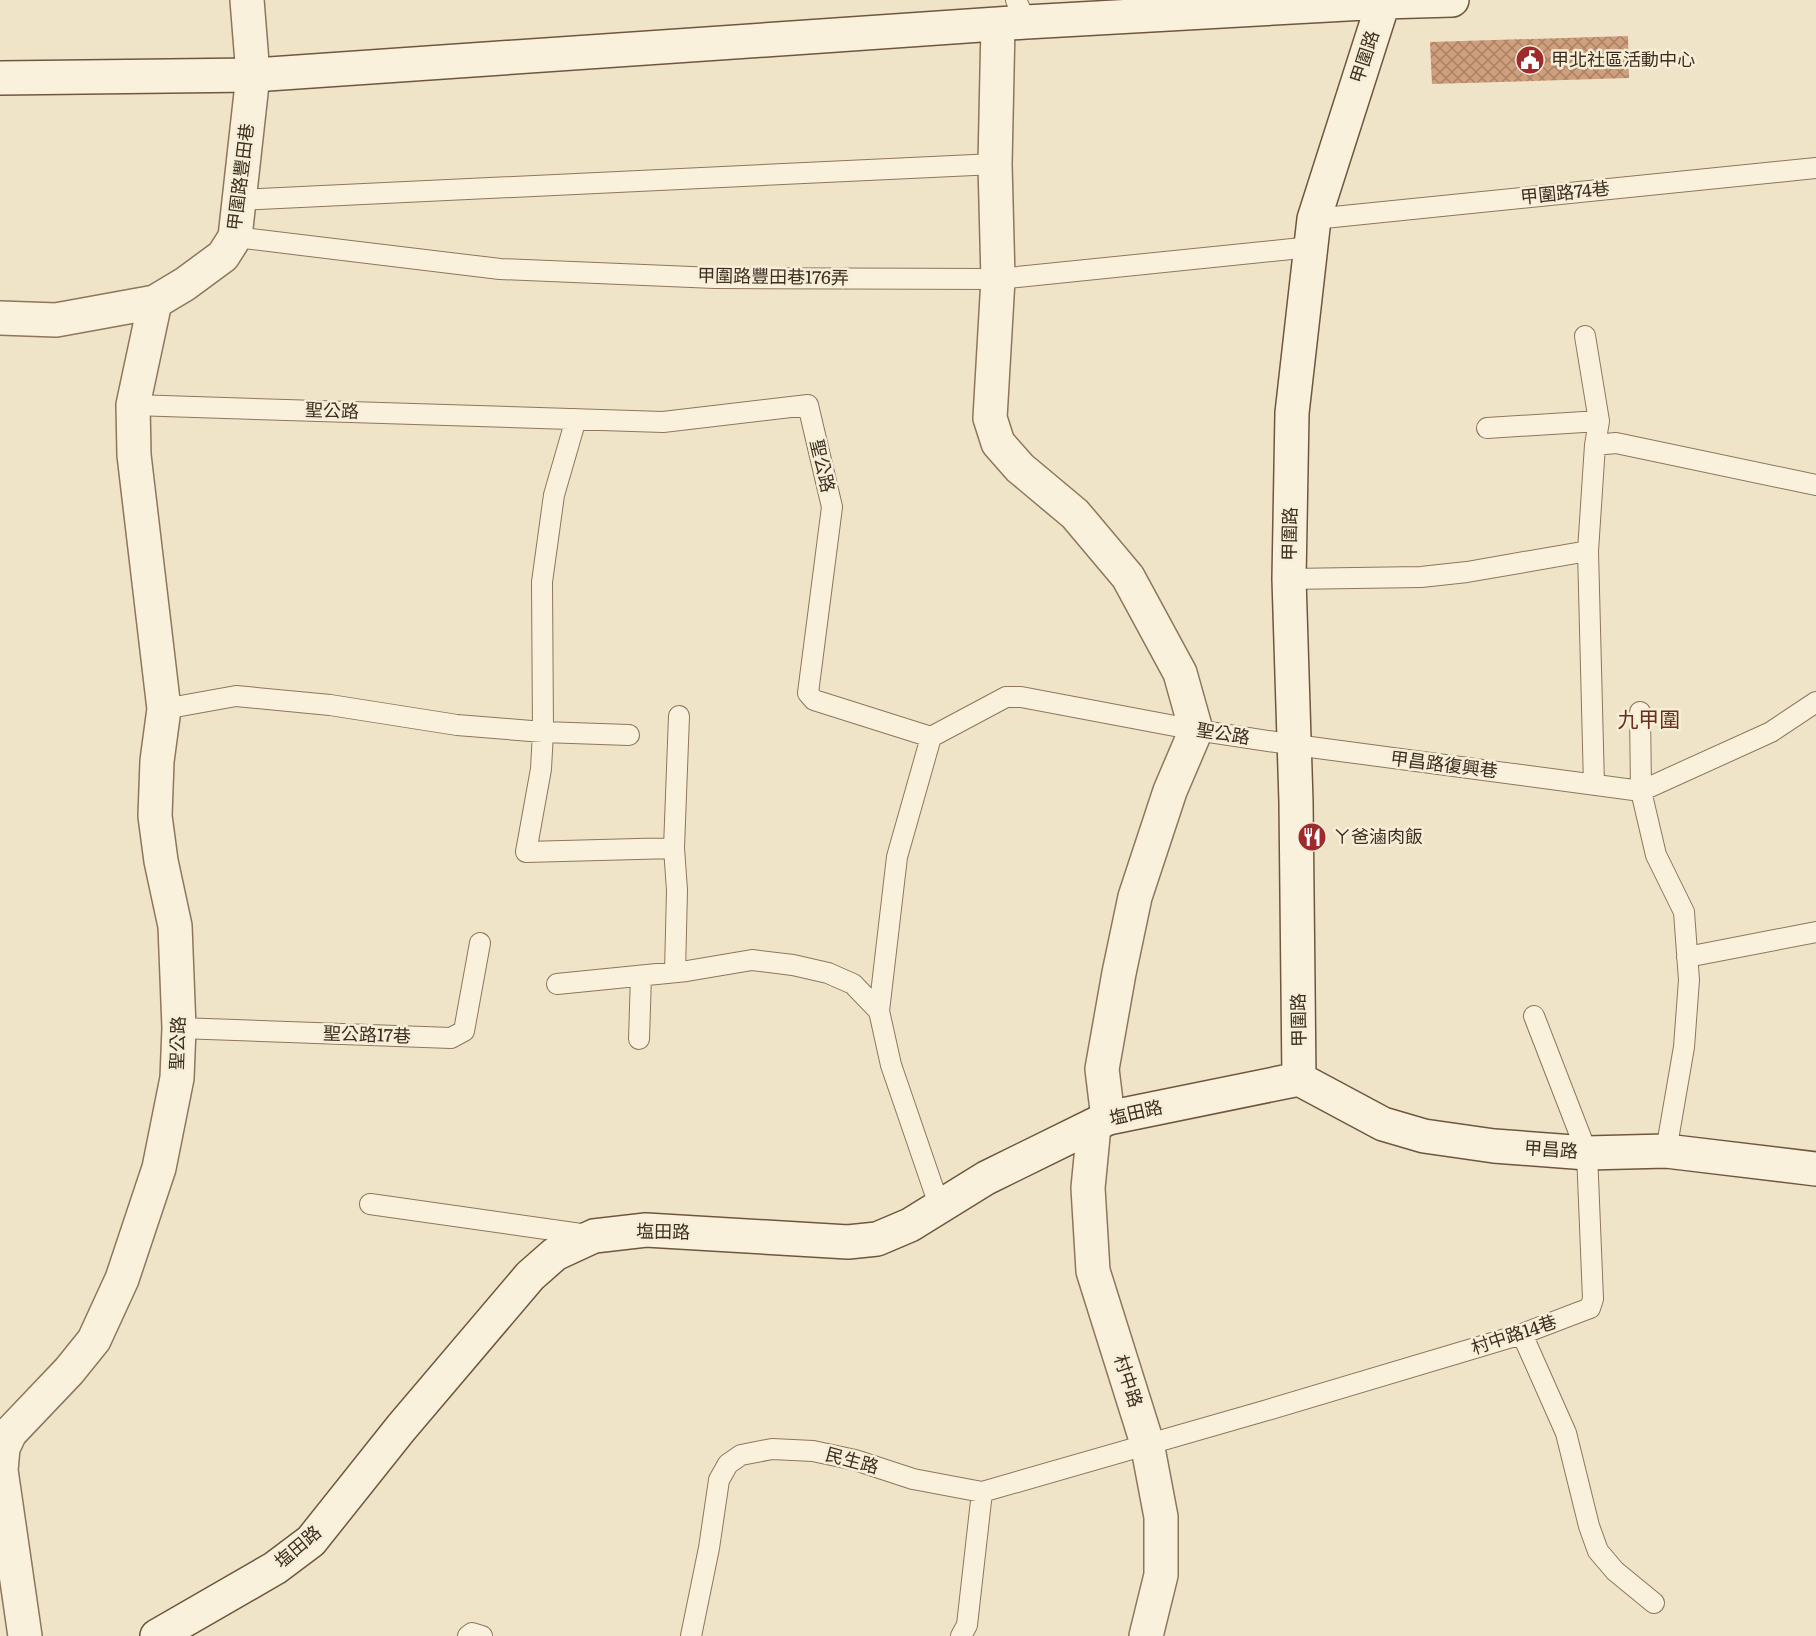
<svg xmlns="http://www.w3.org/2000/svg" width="1816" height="1636" font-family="Literata,'Noto Sans TC',serif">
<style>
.building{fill:url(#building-cross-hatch)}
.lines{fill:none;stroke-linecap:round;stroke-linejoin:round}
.lane-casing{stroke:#8d765c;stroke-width:22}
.street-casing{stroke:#8d765c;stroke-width:36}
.secondary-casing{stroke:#6f573f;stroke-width:36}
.lane{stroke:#faf1dc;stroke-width:20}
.street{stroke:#faf1dc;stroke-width:33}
.secondary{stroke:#faf1dc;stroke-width:33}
.labels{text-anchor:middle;stroke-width:5;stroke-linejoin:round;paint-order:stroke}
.street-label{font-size:18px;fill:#3d2e20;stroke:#f7eed8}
.poi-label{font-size:18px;fill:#3d2e20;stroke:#f7eed8;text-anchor:start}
.quarter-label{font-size:21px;fill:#6b2e1e;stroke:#f7eed8}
</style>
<defs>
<pattern id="building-cross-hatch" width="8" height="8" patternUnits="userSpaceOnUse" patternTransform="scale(1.5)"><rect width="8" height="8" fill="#cf9f7d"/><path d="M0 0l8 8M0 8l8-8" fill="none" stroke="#a98266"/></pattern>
</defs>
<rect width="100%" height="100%" fill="#f0e4c8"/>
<!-- building -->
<path class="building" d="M1628,36l1,42 -197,6 -2,-42z"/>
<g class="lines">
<!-- lane casing -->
<g class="lane-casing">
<path id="lane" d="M1016,0l10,22
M239,200l756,-36
M1314,219l502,-51
M235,237l265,32 215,9 283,1 313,-32
M133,405l530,17 145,-17 24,102 -24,186 6,7 117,37 75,-40h15l175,33 99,15 346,46 130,-59 45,-30
M576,419l-22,76 -12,87 1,150 -2,37 -15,83 148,-4
M1487,428l112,-7 -14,-85
M1595,445l21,-2 200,42
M1289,579l132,-2 46,-5 121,-21
M164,709l72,-13 94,9 127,20 86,7 86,3
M1640,712l1,79 15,64 28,57 5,68 -5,67 -18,104
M1594,785l-6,-234 7,-106 4,-24
M1687,957l129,-25
M675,972l2,-82 -3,-42 5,-132
M557,984l130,-13 65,-11 41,5 35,8 25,11 26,27 12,54 48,140
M879,1011l18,-154 34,-120
M179,1028l272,10 13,-7 16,-88
M639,1039l2,-63
M370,1204l218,31
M1522,1334l44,99 23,93 9,25 17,20 39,32
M468,1636l4,-3 10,3
M691,1636l18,-88 10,-68 9,-16 13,-9 31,-6 41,2 42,9 58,19 69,13 282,-81 258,-77 68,-26 3,-9 -6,-146 -53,-137
M961,1636l6,-11 15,-133"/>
</g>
<!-- street casing -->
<g class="street-casing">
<path id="street" d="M998,25l-3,139 3,115 -8,139 8,25 22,25 55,46 53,63 52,96 16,57 -26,61 -35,106 -16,76 -17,96 6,49
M0,318l56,2 99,-18 30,-18 38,-28 12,-19 18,-162 -6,-75
M1094,1126l-6,62 5,83 54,172 14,74v58l-15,61
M25,1636l-24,-166 2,-22 7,-15 59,-62 25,-31 28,-61 37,-111 18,-90 2,-50 -4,-102 -14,-65 -6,-45 2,-55 7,-52 -30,-254 -1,-50 22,-103"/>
</g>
<!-- secondary casing -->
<g class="secondary-casing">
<path id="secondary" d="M0,78l253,-3 773,-53 357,-20 69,-2
M1299,1079l-3,-277 -7,-223 3,-166 22,-194 70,-219
M1299,1079l84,45 41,12 70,10 93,7 79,-2 150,18
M157,1636l118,-68 36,-27 90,-113 129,-152 25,-22 39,-18 52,-6 202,12 29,-3 33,-14 76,-47 122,-60 191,-39"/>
</g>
<!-- lane -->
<use href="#lane" class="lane"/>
<!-- street -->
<use href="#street" class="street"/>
<!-- secondary -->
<use href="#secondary" class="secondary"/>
</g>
<!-- icons -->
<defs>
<g id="civic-disc" transform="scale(1.5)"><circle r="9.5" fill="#9e2a2b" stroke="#f7eed8"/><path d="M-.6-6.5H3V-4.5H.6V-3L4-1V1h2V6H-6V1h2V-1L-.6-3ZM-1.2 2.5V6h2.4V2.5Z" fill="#fff"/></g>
<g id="restaurant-disc" transform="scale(1.5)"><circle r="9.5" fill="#9e2a2b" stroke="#f7eed8"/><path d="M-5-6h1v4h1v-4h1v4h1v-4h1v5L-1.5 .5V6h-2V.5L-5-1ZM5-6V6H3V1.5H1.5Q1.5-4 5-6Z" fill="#fff"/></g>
</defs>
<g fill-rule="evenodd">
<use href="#civic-disc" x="1530" y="60"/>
<use href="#restaurant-disc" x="1312" y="837"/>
</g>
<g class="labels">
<!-- street labels -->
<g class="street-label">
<text transform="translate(1365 57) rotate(-72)" y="6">甲圍路</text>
<text transform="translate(241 177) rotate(-83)" y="6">甲圍路豐田巷</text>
<text transform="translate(1565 193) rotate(-6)" y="6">甲圍路74巷</text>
<text transform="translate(773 277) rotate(1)" y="6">甲圍路豐田巷176弄</text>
<text transform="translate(332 411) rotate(2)" y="6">聖公路</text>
<text transform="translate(822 466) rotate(77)" y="6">聖公路</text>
<text transform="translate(1290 534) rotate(-89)" y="6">甲圍路</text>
<text transform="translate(1223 734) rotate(9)" y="6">聖公路</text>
<text transform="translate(1444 765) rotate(7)" y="6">甲昌路復興巷</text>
<text transform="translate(1299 1020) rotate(-91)" y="6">甲圍路</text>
<text transform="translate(367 1035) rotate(2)" y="6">聖公路17巷</text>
<text transform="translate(178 1043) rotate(-88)" y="6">聖公路</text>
<text transform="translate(1136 1113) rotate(-13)" y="6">塩田路</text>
<text transform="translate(1551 1150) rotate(4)" y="6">甲昌路</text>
<text transform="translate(663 1232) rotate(1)" y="6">塩田路</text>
<text transform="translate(1514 1335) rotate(-18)" y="6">村中路14巷</text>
<text transform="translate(1128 1381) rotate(72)" y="6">村中路</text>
<text transform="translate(852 1461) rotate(15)" y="6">民生路</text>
<text transform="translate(298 1547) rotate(-40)" y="6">塩田路</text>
</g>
<!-- poi labels -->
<g class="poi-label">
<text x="1551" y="66">甲北社區活動中心</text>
<text x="1333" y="843">ㄚ爸滷肉飯</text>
</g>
<!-- quarter labels -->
<g class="quarter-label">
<text x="1649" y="727">九甲圍</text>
</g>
</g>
</svg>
